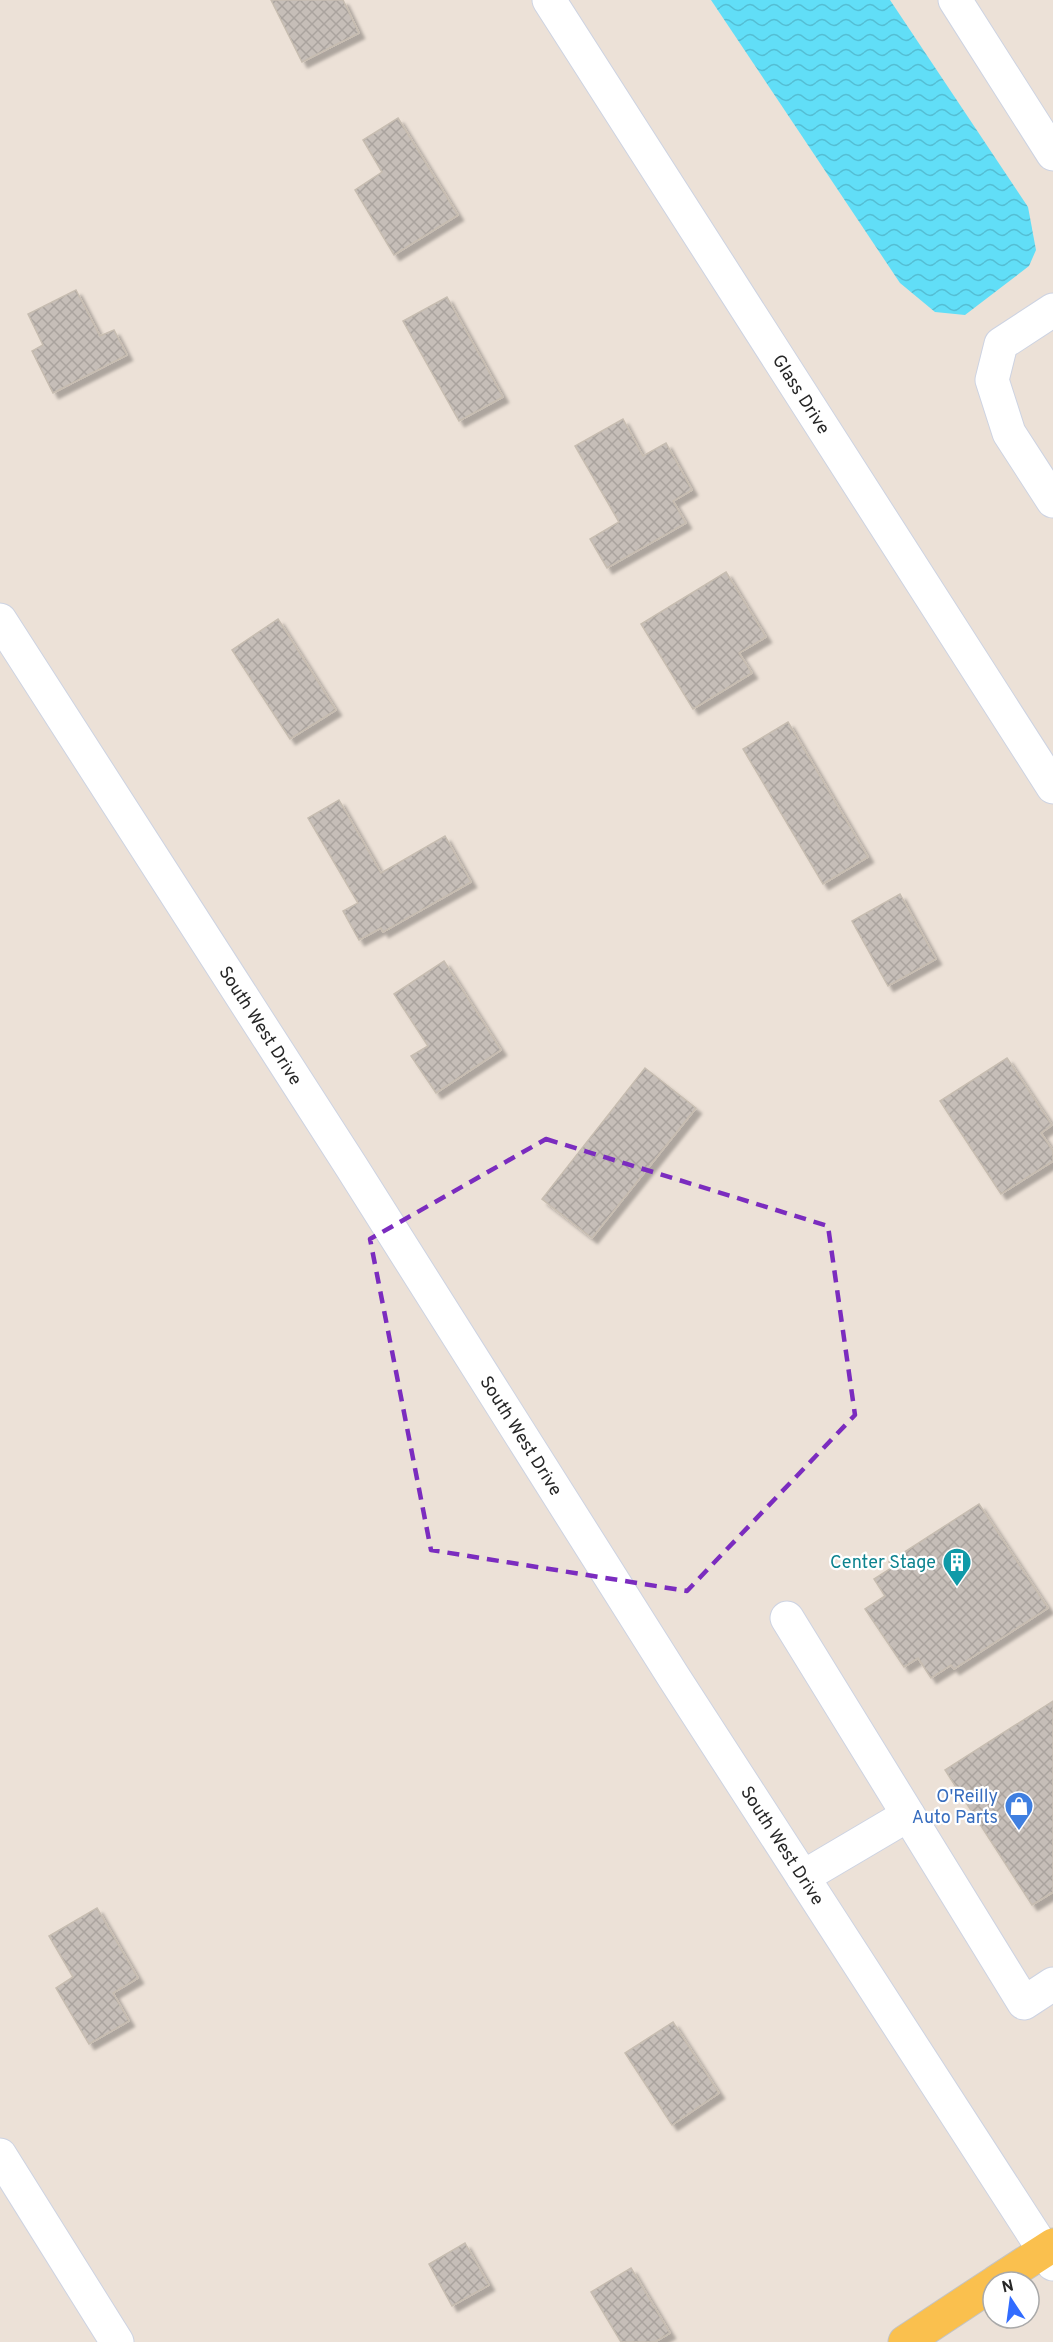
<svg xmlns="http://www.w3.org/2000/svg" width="1053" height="2342" font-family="Overpass,sans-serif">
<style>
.water{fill:url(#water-waves)}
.building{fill:url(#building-cross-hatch);stroke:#c7bdb1;stroke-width:1.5;filter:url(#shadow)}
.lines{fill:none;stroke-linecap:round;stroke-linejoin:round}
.minor-casing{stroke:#cdd3e2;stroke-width:35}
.major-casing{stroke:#c3c3c3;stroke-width:35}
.minor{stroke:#fff;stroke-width:33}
.major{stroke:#fac04e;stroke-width:33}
.marked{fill:none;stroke:#7b2cbf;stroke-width:4.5;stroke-dasharray:12 8;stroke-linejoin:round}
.labels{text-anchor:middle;stroke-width:4.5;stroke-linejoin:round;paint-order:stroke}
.street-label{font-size:18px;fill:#272727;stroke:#fff}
.culture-label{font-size:18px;fill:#0d838f;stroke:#fff;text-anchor:end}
.shop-label{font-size:18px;fill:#366cbe;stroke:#fff;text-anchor:end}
</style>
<defs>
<pattern id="water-waves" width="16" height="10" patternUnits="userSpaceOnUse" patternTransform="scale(1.5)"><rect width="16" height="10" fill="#61def7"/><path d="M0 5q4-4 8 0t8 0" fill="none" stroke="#54bed4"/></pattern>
<pattern id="building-cross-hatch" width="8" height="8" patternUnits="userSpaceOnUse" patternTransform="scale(1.5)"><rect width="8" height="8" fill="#c6beb8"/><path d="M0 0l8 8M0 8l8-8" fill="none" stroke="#aaa39e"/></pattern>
<filter id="shadow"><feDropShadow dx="5.5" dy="5.5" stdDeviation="1.5" flood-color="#0004"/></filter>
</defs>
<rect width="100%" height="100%" fill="#ece1d7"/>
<!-- water -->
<path class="water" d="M711,0h179l138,207 8,43 -7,16 -64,49 -30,-3 -35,-29z"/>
<!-- building -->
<path class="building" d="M271,0h72l16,33 -57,29z
M398,118l60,97 -64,40 -39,-65 27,-18 -19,-32z
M76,290l24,46 14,-6 13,25 -74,38 -21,-42 11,-6 -15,-31z
M447,297l56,100 -44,24 -56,-100z
M623,419l20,37 23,-13 26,47 -19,11 13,22 -79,45 -17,-29 29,-17 -44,-76z
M726,572l40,65 -27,16 13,20 -59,36 -52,-85z
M278,619l58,91 -46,29 -58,-89z
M788,722l80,135 -45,27 -80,-135z
M339,800l42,73 64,-37 26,46 -88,50 -2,-4 -22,12 -16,-29 15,-8 -50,-85z
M900,894l36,65 -48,27 -36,-65z
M444,961l57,89 -65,43 -25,-37 17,-10 -34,-52z
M1007,1058l45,67 -11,8 12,18v10l-52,33 -61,-93z
M645,1068l51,40 -104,130 -50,-39z
M979,1504l69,104 -94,61 -3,-4 -20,13 -13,-20 -14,9 -39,-58 20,-13 -11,-17 19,-12 -4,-5z
M1053,1701v191l-21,13 -87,-135z
M97,1908l41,70 -25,15 16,28 -40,23 -33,-56 17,-11 -24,-41z
M673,2022l46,71 -47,32 -47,-72z
M465,2243l24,42 -37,21 -23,-42z
M631,2268l39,65 -15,9h-34l-30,-50z"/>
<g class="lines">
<!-- minor casing -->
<g class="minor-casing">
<g id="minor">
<path id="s1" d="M549,0l504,787"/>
<path d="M955,0l98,154"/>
<path d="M1053,310l-52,34 -9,36 17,53 44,68"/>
<path id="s2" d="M0,620l351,546 322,510 380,588"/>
<path d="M787,1618l237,385 29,-19"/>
<path d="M803,1877l105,-62"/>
<path d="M0,2155l117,187"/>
</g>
</g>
<!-- major casing -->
<g class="major-casing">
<path id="major" d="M996,2282l57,-37
M905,2342l88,-58"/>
</g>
<!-- minor -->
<use href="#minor" class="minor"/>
<!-- major -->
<use href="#major" class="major"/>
</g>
<!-- marked area -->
<path class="marked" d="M546,1139l282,87 27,189 -168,176 -256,-41 -61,-311z"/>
<!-- icons -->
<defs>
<g id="building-pin" transform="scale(1.5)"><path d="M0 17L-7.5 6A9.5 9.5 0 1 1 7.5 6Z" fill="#0f9aa8" stroke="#fff"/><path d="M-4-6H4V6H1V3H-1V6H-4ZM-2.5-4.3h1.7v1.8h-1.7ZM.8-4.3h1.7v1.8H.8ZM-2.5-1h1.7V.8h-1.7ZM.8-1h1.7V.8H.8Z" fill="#fff"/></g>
<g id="shop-pin" transform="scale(1.5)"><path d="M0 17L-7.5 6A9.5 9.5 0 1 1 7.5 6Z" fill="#3f7fe0" stroke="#fff"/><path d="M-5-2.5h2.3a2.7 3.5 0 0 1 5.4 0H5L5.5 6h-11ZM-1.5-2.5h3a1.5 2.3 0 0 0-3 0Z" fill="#fff"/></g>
</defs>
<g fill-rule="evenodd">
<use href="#building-pin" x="957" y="1562"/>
<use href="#shop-pin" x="1019" y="1806"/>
</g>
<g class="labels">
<!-- street labels -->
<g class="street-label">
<text dy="6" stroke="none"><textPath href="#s1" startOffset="468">Glass Drive</textPath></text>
<text dy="6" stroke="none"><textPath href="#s2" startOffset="482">South West Drive</textPath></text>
<text dy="6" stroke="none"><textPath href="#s2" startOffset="968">South West Drive</textPath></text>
<text dy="6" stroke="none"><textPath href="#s2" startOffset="1454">South West Drive</textPath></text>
</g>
<!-- culture labels -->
<g class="culture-label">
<text x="936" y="1568">Center Stage</text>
</g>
<!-- shop labels -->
<g class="shop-label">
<text x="998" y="1802">O'Reilly<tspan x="998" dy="21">Auto Parts</tspan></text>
</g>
</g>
<!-- north arrow -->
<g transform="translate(1011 2300) rotate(347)"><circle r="28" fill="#ffffff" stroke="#a9a9a9" stroke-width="1.5"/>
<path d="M0-4.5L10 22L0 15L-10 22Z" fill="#316cff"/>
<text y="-9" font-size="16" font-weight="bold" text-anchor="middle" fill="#272727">N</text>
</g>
</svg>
